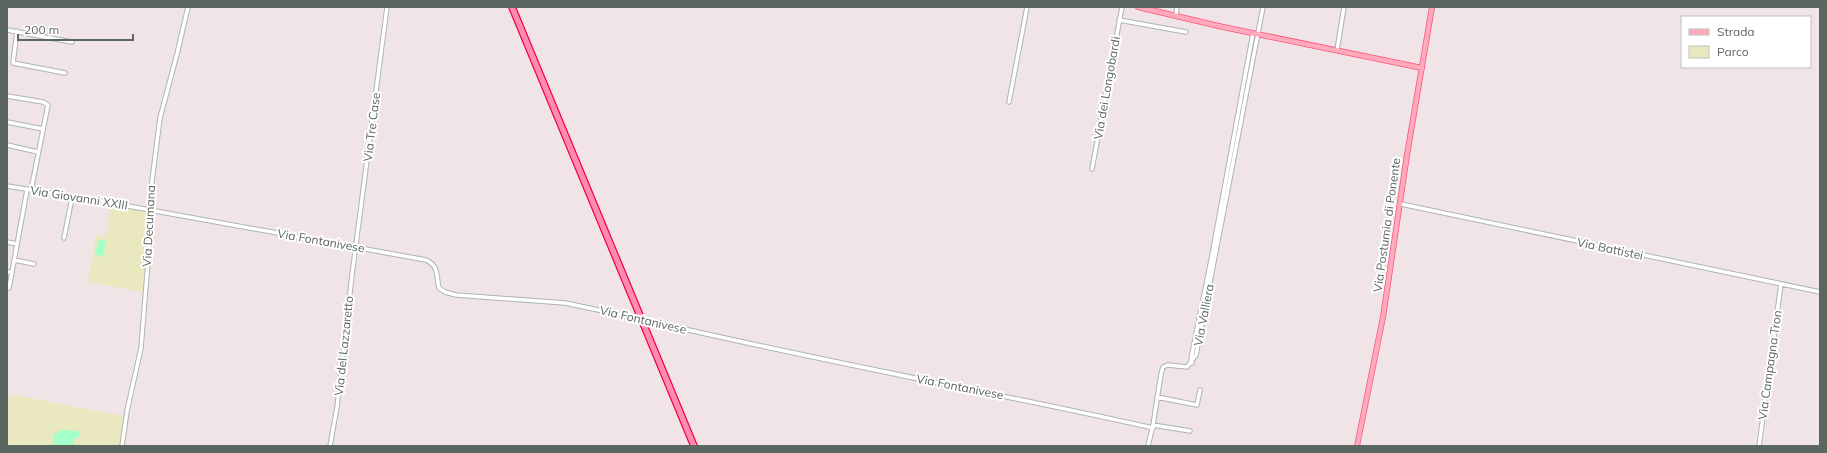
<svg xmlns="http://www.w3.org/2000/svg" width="1827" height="453" font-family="Mulish,sans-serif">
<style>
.green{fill:#e9e8bf}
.water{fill:#a5ffc9}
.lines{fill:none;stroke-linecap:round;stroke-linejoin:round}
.minor-casing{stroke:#adb5b2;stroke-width:5.5}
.major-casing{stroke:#fb5286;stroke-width:6}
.highway-casing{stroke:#f40054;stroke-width:8}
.minor{stroke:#fff;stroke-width:3.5}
.major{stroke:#ffaaba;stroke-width:4.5}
.highway{stroke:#ff8cad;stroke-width:5.5}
.minor-bridge-casing{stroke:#adb5b2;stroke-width:5.5;stroke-linecap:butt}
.minor-bridge{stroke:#fff;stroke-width:3.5}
.labels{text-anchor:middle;stroke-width:4;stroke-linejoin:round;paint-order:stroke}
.street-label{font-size:12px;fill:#5c6661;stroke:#fff}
</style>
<rect width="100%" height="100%" fill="#f0e4e7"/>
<!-- green -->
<path class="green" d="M111,205l32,5 5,4 -4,77 -3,1 -53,-10 8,-47 10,2z
M14,395l110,21 -5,30h-112v-49l4,1z"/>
<!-- water -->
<path class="water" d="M104,239l3,2 -2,2 -1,13 -2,1 -7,-3 3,-14 4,1z
M61,430l18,1v6l-6,2 2,7h-22v-11z"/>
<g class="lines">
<!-- minor casing -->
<g class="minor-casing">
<path id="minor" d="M1176,15l1,-8
M1119,20l67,12
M7,30l65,12
M17,31l-4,32 52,10
M1337,50l7,-43
M7,96l36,6 5,3 -17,85
M1009,102l18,-95
M7,122l36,7
M7,145l31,7
M1092,169l30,-162
M7,186l99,16 320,58c13,6 10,15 13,28l6,4 11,3 109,8 62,13
M1401,204l419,88
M64,238l8,-40
M7,242l10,2
M14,260l20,4
M7,272h5l15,-82
M9,288l3,-16
M654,322c166,39 333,69 499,106
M1192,363l-1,-4 21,-104 41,-222
M1157,397l40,8 3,-15
M1153,425l37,6
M122,446l5,-35 14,-63 8,-99 3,-68 8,-63 17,-64 11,-47
M330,446l7,-39 15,-132 35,-268
M1148,446l5,-21 8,-51 2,-7 5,-2 19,2 9,-12 67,-348
M1759,446l22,-162"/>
</g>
<!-- major casing -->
<g class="major-casing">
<path id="major" d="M1138,7l85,20 199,41
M1357,446l26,-129 24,-162 25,-148"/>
</g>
<!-- highway casing -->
<g class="highway-casing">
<path id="highway" d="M512,7l182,439"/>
</g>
<!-- minor -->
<use href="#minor" class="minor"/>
<!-- major -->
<use href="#major" class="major"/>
<!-- highway -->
<use href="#highway" class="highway"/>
<!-- minor-bridge casing -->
<g class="minor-bridge-casing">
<path id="minor-bridge" d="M627,316l27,6"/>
</g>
<!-- minor-bridge -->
<use href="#minor-bridge" class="minor-bridge"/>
</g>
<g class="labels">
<!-- street labels -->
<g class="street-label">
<text transform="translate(1107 88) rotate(-80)" y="4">Via dei Longobardi</text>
<text transform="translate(372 127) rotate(-83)" y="4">Via Tre Case</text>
<text transform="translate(79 198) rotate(9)" y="4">Via Giovanni XXIII</text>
<text transform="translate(1387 225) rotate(-82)" y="4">Via Postumia di Ponente</text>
<text transform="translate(149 226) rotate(-87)" y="4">Via Decumana</text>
<text transform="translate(321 241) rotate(10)" y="4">Via Fontanivese</text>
<text transform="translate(1610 249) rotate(12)" y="4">Via Battistei</text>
<text transform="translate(1204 315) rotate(-79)" y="4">Via Valliera</text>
<text transform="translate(643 320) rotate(13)" y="4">Via Fontanivese</text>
<text transform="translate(344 346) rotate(-84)" y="4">Via del Lazzaretto</text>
<text transform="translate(1770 365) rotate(-82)" y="4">Via Campagna Tron</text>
<text transform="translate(960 387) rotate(11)" y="4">Via Fontanivese</text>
</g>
</g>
<!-- border -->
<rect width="1827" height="453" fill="none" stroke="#5c6661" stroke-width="16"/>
<!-- legend -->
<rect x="1681" y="16" width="130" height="52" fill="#ffffff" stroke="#bec2c0"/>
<rect x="1689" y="29" width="20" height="6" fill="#ffaaba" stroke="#bec2c0"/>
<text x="1717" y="36" font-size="12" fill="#5c6661">Strada</text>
<rect x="1689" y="46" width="20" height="12" fill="#e9e8bf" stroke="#bec2c0"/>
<text x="1717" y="56" font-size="12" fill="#5c6661">Parco</text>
<!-- scale -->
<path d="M18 34v6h115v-6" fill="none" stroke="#5c6661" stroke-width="2"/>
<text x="24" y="34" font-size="12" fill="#5c6661" stroke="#ffffff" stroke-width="3" paint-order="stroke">200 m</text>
</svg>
